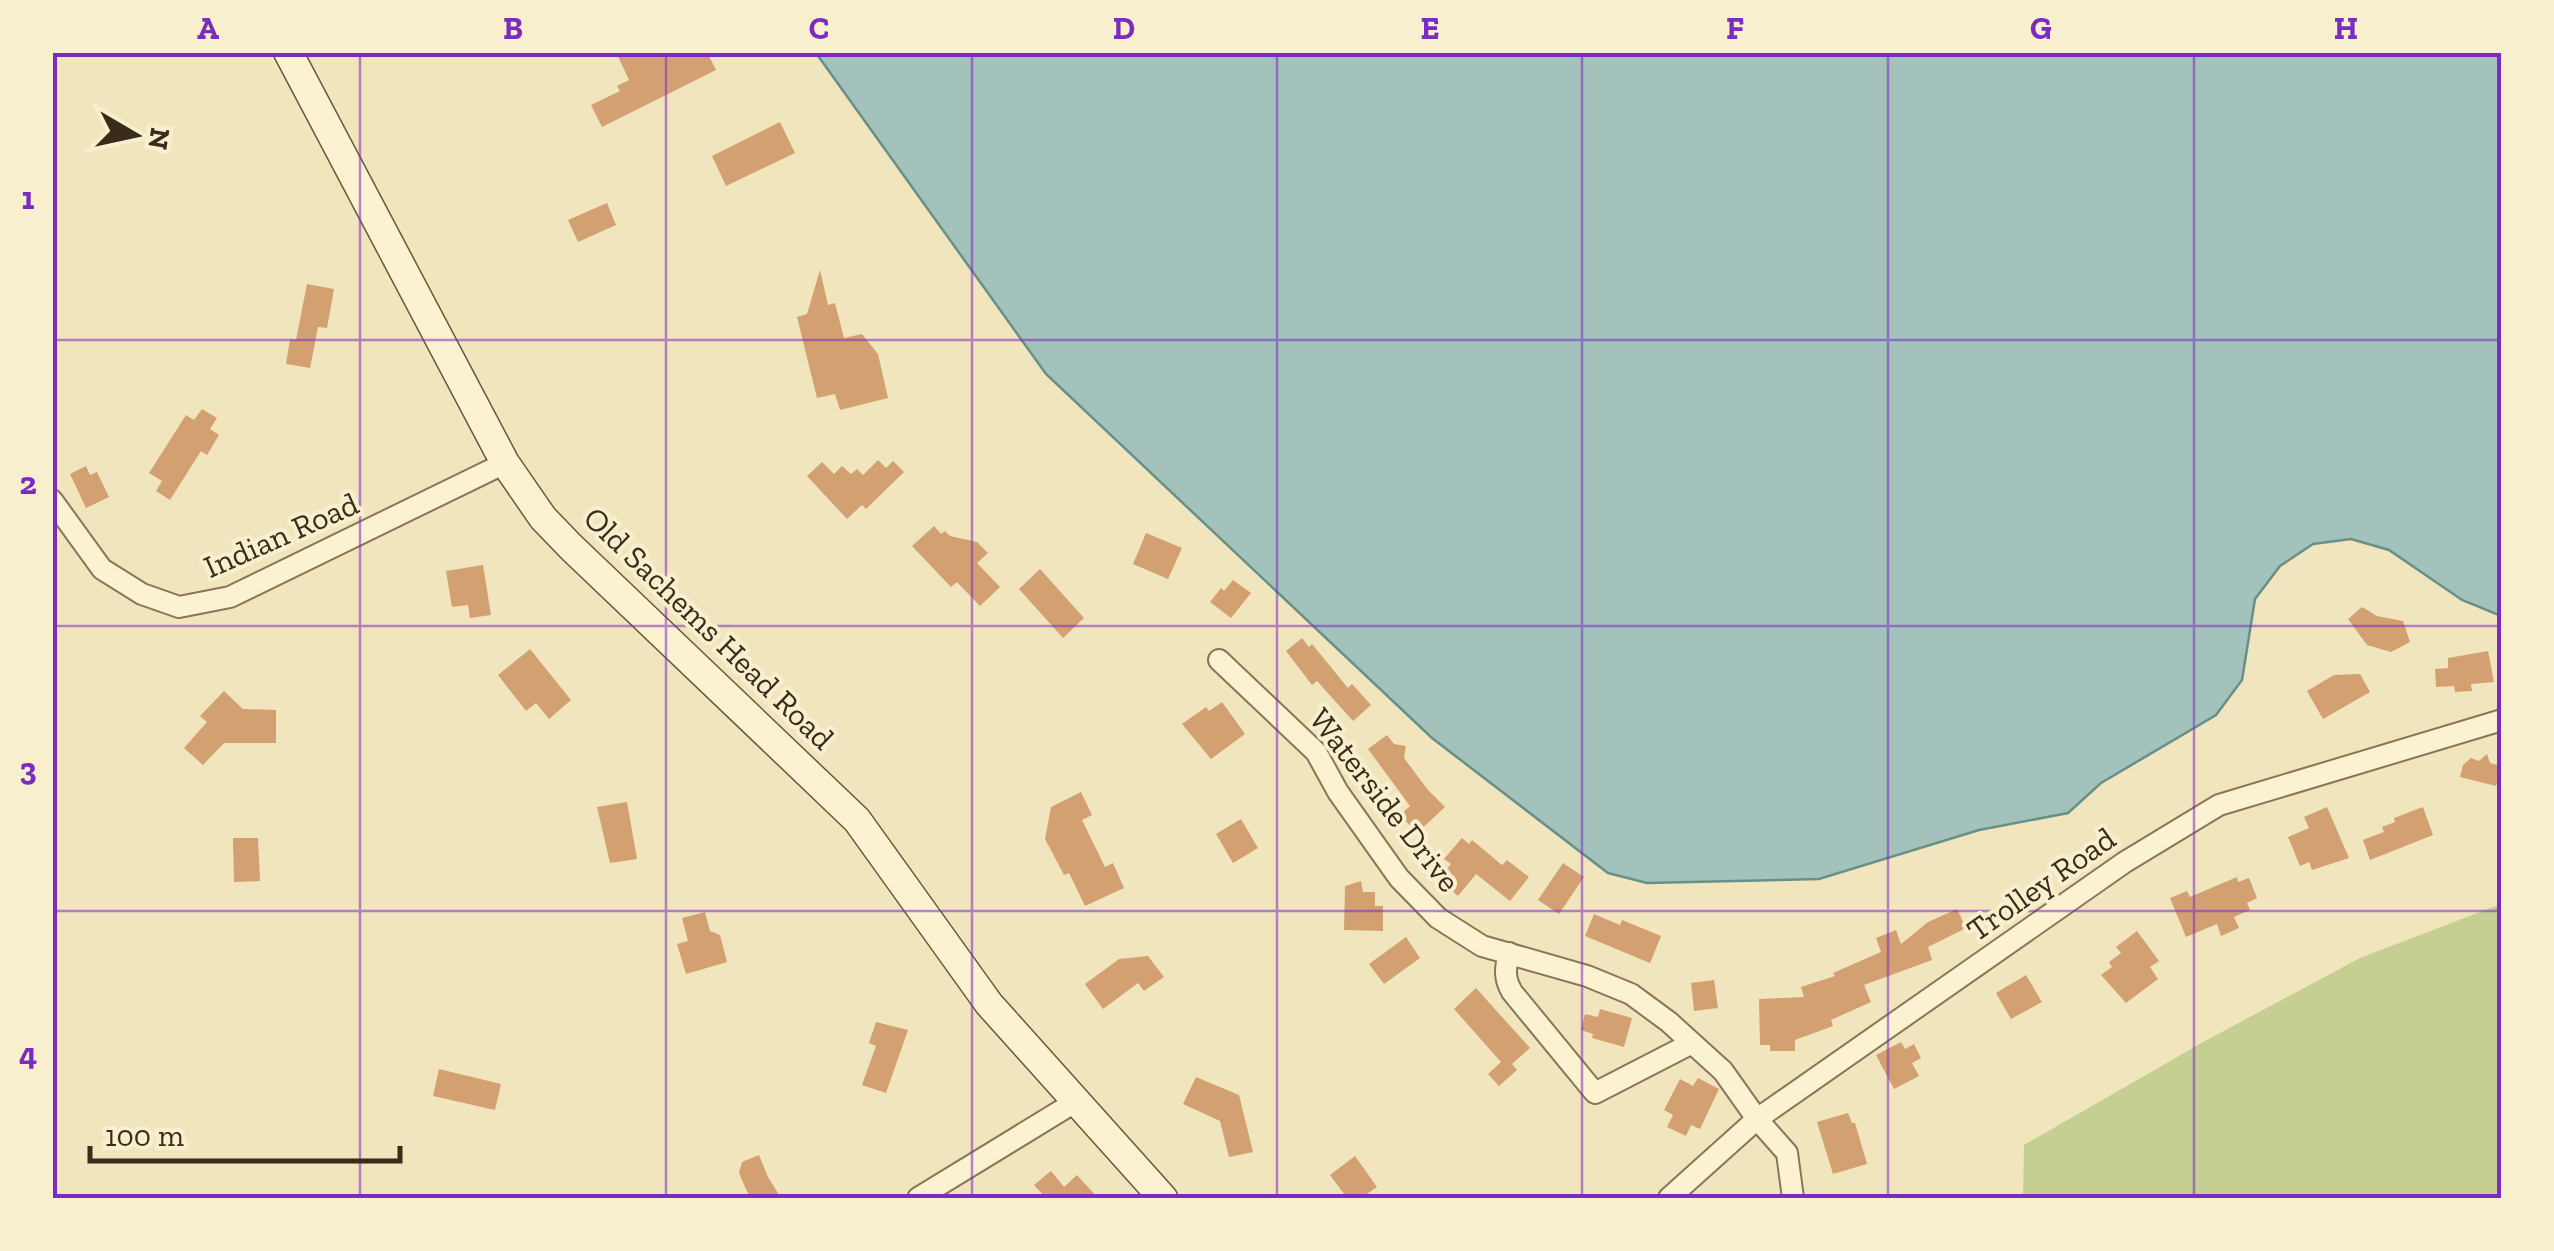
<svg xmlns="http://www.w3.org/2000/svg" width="2554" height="1251" font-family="'Zilla Slab',serif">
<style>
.green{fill:#c4cf91}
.water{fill:#a2c2bb;stroke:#689089;stroke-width:2.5}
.building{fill:#d2a071}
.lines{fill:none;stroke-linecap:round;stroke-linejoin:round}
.street-casing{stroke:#8a7556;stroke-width:24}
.secondary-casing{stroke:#6c5639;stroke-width:31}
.street{stroke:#fbf2d2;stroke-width:20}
.secondary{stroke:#fbf2d2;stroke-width:28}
.grid{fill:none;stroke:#7b2cbf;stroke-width:2.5;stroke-opacity:0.55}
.labels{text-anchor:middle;stroke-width:8;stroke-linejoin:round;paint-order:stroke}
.street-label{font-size:32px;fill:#392c1b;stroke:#f8efce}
.neatline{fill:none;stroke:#7b2cbf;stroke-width:4}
.grid-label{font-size:32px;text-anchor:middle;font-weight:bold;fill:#7b2cbf}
</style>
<rect width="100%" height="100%" fill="#f1e5be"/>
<!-- green -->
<path class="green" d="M2501,904v294h-478l1,-53 181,-104 155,-83z"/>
<!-- water -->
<path class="water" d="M816,53h1685v563l-39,-16 -73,-50 -38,-11 -38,5 -33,22 -25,33 -13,81 -26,35 -115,68 -33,30 -89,17 -160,49 -172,4 -39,-10 -176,-135 -386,-364z"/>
<!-- building -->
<path class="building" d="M616,52h91l9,18 -114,57 -11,-22 29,-14 -3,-5 12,-6z
M780,122l15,31 -69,33 -14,-30z
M607,203l9,22 -38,17 -10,-22z
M820,270l8,35 7,-2 9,35 18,-4 16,20 10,44 -48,12 -5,-16 -18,4 -20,-81 10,-3z
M307,284l27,5 -7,39 -9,-1 -8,41 -24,-4 4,-25 6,1z
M202,409l15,9 -7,11 9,6 -12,20 -6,-4 -31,49 -14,-9 6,-10 -13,-8 37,-58 8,5z
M878,460l8,8 7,-7 11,11 -38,37 -4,-4 -15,14 -40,-43 15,-14 12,12 8,-8 9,8 6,-5 6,6z
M86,466l4,9 7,-3 12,25 -23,11 -16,-34z
M934,526l7,8 4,-3 5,5 27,6 11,11 -11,10 23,24 -20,19 -23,-24 -6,5 -39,-41z
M1146,533l36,15 -14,31 -35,-15z
M483,565l8,50 -21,3 -2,-13 -16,2 -6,-36z
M1040,569l44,49 -21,20 -44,-49z
M1233,580l18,13 -20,25 -21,-16 11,-14 3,3z
M2362,607l15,9 26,5 7,21 -19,10 -24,-7 -19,-26z
M1302,638l7,9 3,-3 36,44 4,-4 19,21 -18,16 -36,-40 -5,4 -26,-34z
M530,649l41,51 -22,19 -13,-16 -10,8 -28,-36z
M2488,651l6,31 -23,2 1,7 -17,1 -1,-6 -18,1 -1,-18 13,-1v-10z
M2360,674l10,18 -47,27 -16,-28 27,-16z
M224,691l19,18 33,1v33h-52l-21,22 -19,-17 23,-26 -7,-6z
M1222,702l23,32 -34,25 -29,-35 24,-17 3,4z
M1387,735l7,9 12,2 -2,12 24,32 17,17 -28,26 -17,-18 10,-9 -42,-57z
M2487,754l3,9 11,3 -5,20 -36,-9 3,-12 8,-7 8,3z
M1081,792l11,23 -10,5 23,47 8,-4 11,25 -39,18 -16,-33 -5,2 -19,-36 6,-32z
M627,802l10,57 -27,4 -13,-56z
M2327,807l22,51 -37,12 -3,-8 -9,4 -12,-29 21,-9 -5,-11z
M2423,807l10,28 -63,25 -7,-20 21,-8 -2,-5 13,-5 -1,-4z
M1241,819l17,29 -25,15 -17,-29z
M233,838h25l2,43 -26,1z
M1462,838l7,6 3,-4 30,25 5,-5 22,17 -19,24 -34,-27 -18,22 -19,-17 12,-15 -7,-5z
M1563,863l21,14 -25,37 -21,-14z
M2237,877l1,5 11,-4 8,20 -10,5 3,7 -16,7 5,11 -18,8 -4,-12 -31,13 -16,-39 17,-7 3,6z
M1361,881l2,11h12v14h8v25l-39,-1 1,-44z
M1957,909l9,19 -38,19 4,13 -68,25 7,17 -40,18 2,6 -38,14v11h-25v-6h-10l-1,-46 45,-2 -3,-10 34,-11 -2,-3 48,-21 -5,-14 20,-8 5,14 27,-22z
M705,912l5,19 10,4 7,27 -41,12 -9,-30 11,-3 -6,-23z
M1594,914l26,11 2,-5 39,16 -11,27 -65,-27z
M2137,931l22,30 -9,6 8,12 -32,24 -25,-28 11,-8 -3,-5 12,-9 -5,-6z
M1406,937l14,21 -36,26 -15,-20z
M1148,956l16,21 -20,14 -6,-8 -35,26 -18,-25 34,-25z
M2026,975l16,27 -31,17 -15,-26z
M1714,980l4,28 -24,3 -3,-28z
M1476,988l54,60 -18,16 5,6 -18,16 -11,-12 13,-12 -47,-53z
M1600,1009l32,9 -8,29 -32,-9 1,-4 -12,-4 4,-16 13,3z
M876,1022l32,8 -22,63 -24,-8 14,-39 -7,-3z
M1901,1042l4,7 9,-5 7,14 -9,5 7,13 -25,13 -18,-34z
M439,1069l62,15 -6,26 -62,-14z
M1196,1077l43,18 14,57 -24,5 -9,-36 -37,-17z
M1698,1078l21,11 -19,40 -9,-4 -5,11 -19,-9 6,-12 -9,-5 16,-31 13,7z
M1848,1113l4,10h3l12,41 -34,10 -16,-52z
M759,1155l9,22 13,21h-31l-11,-25 3,-11z
M1355,1156l22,31 -16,11h-14l-17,-23z
M1051,1171l13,16 13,-12 21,23h-52l-12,-13z"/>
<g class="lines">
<!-- street casing -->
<g class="street-casing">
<path id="street" d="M52,500l50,69 40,25 37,13 51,-10 275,-134
M1219,660l97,92 22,40 61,86 39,40 44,28 105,30 44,18 38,28 54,49 34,48 30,34 6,45
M1509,953c-4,16 -5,25 3,39l83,101 97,-50
M918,1198l157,-96
M1669,1198l88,-79 368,-257 94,-57 283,-85"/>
</g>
<!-- secondary casing -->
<g class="secondary-casing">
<path id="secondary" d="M288,52l217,411 38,55 28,29 286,273 132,184 174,194"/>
</g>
<!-- street -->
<use href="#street" class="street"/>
<!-- secondary -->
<use href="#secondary" class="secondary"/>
</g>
<!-- grid -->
<path class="grid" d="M360,52v1146M666,52v1146M972,52v1146M1277,52v1146M1582,52v1146M1888,52v1146M2194,52v1146M52,340h2450M52,626h2450M52,911h2450"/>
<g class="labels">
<!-- street labels -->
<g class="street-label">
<text transform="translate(281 535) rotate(-24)" y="11">Indian Road</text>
<text transform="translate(709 628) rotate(44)" y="11">Old Sachems Head Road</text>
<text transform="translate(1385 800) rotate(52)" y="11">Waterside Drive</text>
<text transform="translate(2041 884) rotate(-35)" y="11">Trolley Road</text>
</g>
</g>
<!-- border -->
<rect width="2554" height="1251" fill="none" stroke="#f8efce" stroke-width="110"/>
<!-- north arrow -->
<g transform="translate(135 135) rotate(99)" stroke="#f8efce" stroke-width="8" paint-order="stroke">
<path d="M0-8L18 38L0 25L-18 38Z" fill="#392c1b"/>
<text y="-15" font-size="28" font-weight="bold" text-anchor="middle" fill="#392c1b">N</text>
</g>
<!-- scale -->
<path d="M90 1146v15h310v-15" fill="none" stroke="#392c1b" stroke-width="5"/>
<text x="105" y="1146" font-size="30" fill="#392c1b" stroke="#f8efce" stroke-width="8" paint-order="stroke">100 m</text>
<rect x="55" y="55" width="2444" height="1141" class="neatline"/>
<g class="grid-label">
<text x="208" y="39">A</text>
<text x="513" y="39">B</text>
<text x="819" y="39">C</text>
<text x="1124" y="39">D</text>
<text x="1430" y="39">E</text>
<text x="1735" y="39">F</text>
<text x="2041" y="39">G</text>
<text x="2346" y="39">H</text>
<text x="28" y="209">1</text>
<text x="28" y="494">2</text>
<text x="28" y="780">3</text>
<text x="28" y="1065">4</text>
</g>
</svg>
